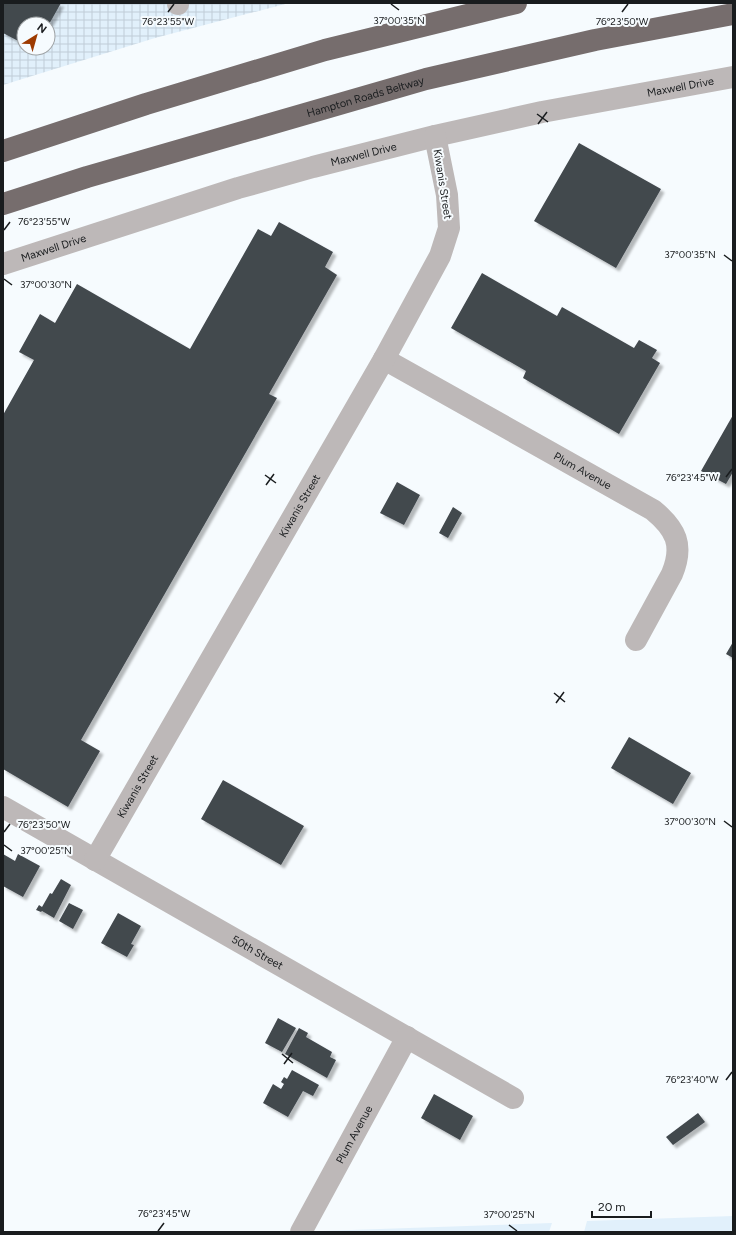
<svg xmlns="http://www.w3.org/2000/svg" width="736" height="1235" font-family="Figtree,sans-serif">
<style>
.built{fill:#e1f0fb}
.industrial{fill:url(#industrial-grid);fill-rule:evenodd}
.building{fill:#42484d;filter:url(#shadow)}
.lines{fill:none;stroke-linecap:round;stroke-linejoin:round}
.street{stroke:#bdb8b8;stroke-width:22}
.highway{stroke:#766d6d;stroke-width:22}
.ticks{fill:none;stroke:#191c1e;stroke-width:1.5}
.labels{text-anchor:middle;stroke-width:4;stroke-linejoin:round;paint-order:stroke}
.street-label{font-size:11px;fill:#191c1e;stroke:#f6fbfe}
.ticks-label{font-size:10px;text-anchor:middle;fill:#191c1e;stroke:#f6fbfe;stroke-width:4;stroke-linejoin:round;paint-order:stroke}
</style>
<defs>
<pattern id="industrial-grid" width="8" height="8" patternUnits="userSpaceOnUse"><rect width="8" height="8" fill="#e1f0fb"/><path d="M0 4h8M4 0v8" fill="none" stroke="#c0cdd7"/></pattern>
<filter id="shadow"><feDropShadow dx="3.5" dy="3.5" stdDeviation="1" flood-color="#0004"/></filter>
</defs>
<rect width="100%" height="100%" fill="#f6fbfe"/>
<!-- built -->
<path class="built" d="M733,1216v16h-149l3,-11z
M552,1223l-3,9h-227v-1z"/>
<!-- industrial -->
<path class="industrial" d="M3,3h286l-134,35 -152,47zM24,24h24v24h-24z"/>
<!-- building -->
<path class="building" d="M3,3h58l-13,23v-2h-24v20l-21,-11z
M579,143l82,46 -45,79 -82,-47z
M279,222l54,30 -8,15 12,8 -68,119 8,4 -196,342 19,11 -32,56 -65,-38v-354l31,-55 -15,-8 21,-38 15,9 22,-39 113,65 68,-120 13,7z
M482,273l75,43 5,-9 72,41 5,-8 18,10 -5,8 8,5 -41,71 -96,-56 3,-7 -75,-43z
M733,415v57l-7,12 -25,-13z
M397,482l23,13 -16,30 -24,-12z
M453,507l9,6 -14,25 -9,-5z
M733,642v16l-7,-4z
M629,737l62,36 -18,31 -62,-36z
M223,780l81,46 -23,39 -80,-46z
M3,854l12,7 3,-7 22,12 -17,31 -20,-11z
M61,879l10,6 -17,33 -12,-7 -1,1 -5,-2 3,-5 3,2 8,-14 2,1z
M69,903l14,7 -10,19 -14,-8z
M118,913l23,13 -10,18 3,1 -7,12 -26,-14z
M278,1018l18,10 -14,24 -17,-9z
M299,1028l9,5 -2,4 26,15 -2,5 6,3 -9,18 -42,-24z
M292,1070l27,15 -6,11 -10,-5 -15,26 -25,-14 10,-19 8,5 3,-5 -3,-2 3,-5 3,2z
M434,1094l39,22 -13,24 -39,-22z
M698,1113l7,9 -32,23 -7,-8z"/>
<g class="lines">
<!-- street -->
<g class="street">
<path d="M178,3v1"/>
<path id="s1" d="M3,264l235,-76 75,-21 122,-31 107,-24 191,-35"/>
<path id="s2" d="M384,359l269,151c23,19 31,35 19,64l-36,66"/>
<path id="s3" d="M3,807l510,291"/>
<path id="s4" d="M95,860l289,-501 56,-103 9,-28 -2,-33 -12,-59"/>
<path id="s5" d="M301,1232l106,-195"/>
</g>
<!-- highway -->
<g class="highway">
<path d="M3,151l143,-47 179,-54 191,-47"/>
<path id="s6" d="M3,204l84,-27 339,-98 169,-39 138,-26"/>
</g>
</g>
<!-- ticks -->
<path class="ticks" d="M391,4l8,6M168,12l6,-8M622,12l6,-8M537,114l11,8M538,124l9,-12M4,230l6,-8M724,255l8,6M4,279l8,6M265,475l11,8M726,477l6,-8M266,485l8,-11M554,693l11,9M556,703l8,-11M724,821l8,6M4,832l6,-8M4,845l8,6M282,1054l11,9M284,1064l8,-11M726,1080l6,-8M509,1225l8,6M158,1231l6,-8"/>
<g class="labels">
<!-- street labels -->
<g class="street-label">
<text dy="4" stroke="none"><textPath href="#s1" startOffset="701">Maxwell Drive</textPath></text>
<text dy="4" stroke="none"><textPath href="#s6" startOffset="378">Hampton Roads Beltway</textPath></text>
<text dy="4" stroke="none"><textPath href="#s1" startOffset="377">Maxwell Drive</textPath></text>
<text transform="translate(443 184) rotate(81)" y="4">Kiwanis Street</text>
<text dy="4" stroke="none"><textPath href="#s1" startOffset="53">Maxwell Drive</textPath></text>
<text dy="4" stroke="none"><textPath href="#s2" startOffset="228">Plum Avenue</textPath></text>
<text dy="4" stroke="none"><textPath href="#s4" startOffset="409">Kiwanis Street</textPath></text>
<text dy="4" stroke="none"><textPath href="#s4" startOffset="85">Kiwanis Street</textPath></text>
<text dy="4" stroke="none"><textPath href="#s3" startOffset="293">50th Street</textPath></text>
<text dy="4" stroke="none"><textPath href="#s5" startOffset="111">Plum Avenue</textPath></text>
</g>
</g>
<g class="ticks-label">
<text x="399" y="24">37°00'35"N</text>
<text x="168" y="25">76°23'55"W</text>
<text x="622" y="25">76°23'50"W</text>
<text x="44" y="225">76°23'55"W</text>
<text x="690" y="258">37°00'35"N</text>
<text x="46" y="288">37°00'30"N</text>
<text x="692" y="481">76°23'45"W</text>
<text x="690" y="825">37°00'30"N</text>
<text x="44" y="828">76°23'50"W</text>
<text x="46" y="854">37°00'25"N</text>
<text x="692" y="1083">76°23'40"W</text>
<text x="164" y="1217">76°23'45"W</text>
<text x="509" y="1218">37°00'25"N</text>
</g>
<!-- border -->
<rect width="736" height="1235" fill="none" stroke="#191c1e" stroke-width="8"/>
<!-- north arrow -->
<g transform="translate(36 36) rotate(37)"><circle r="19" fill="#f6fbfe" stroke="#9ea2a4"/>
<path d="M0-3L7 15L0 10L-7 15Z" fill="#9d3a00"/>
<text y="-6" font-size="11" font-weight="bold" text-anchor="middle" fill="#191c1e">N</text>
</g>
<!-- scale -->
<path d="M592 1211v6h59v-6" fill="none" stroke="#191c1e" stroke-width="2"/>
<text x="598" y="1211" font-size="12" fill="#191c1e" stroke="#f6fbfe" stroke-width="3" paint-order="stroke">20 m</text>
</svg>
